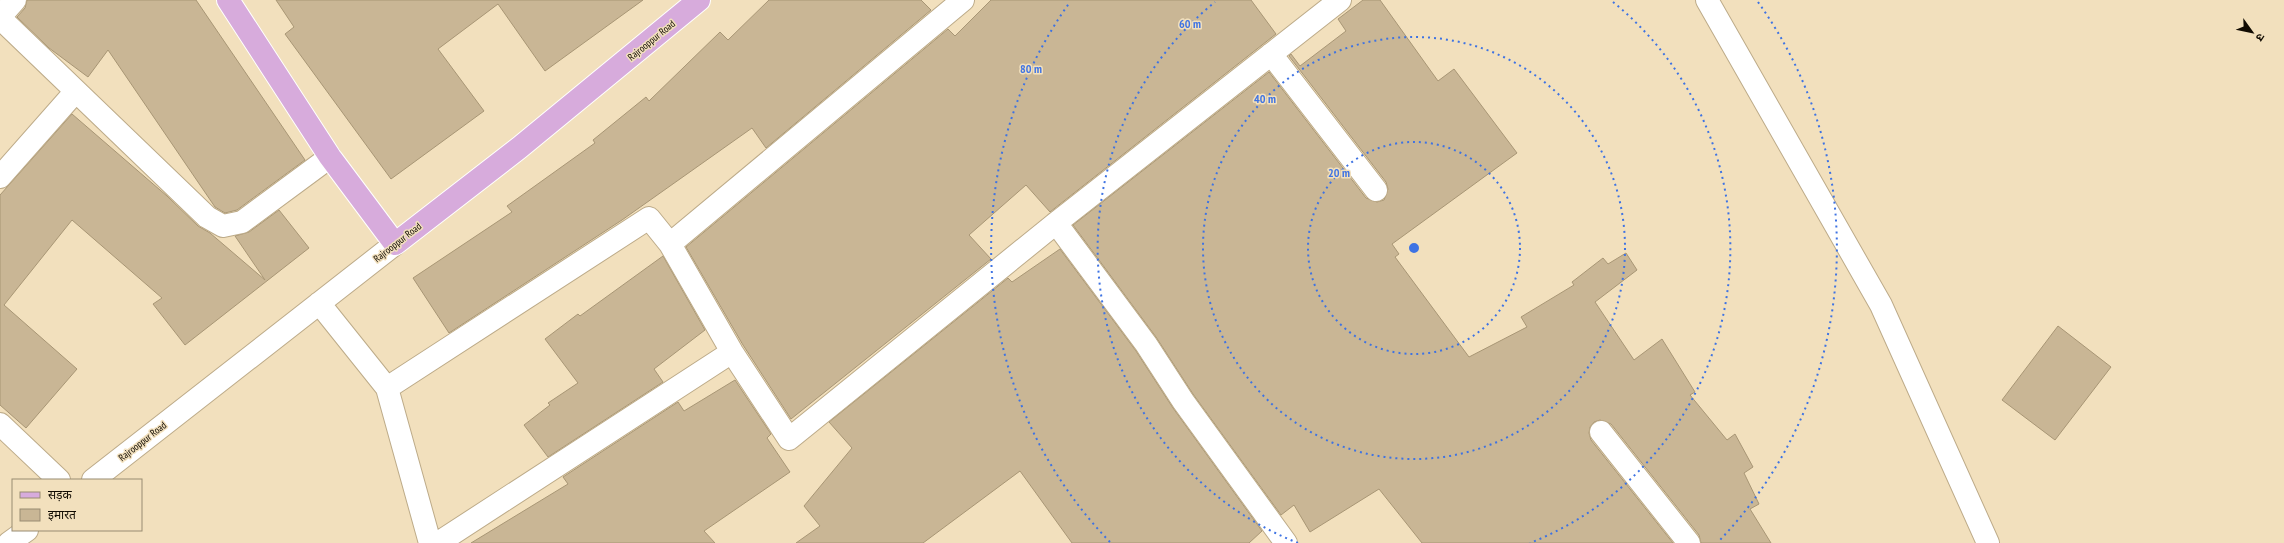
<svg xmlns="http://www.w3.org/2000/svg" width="2284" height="543" font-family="'PT Sans Narrow','Noto Sans Devanagari',sans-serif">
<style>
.building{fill:#c9b695;stroke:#a89675}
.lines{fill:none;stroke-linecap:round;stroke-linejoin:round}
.minor-casing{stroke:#bdab89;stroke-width:24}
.major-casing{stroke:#fff;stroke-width:24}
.minor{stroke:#fff;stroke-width:22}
.major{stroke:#d7abdc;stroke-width:22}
.ring{fill:none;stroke:#3e73e3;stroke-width:2;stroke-dasharray:2 4}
.labels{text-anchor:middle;stroke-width:3;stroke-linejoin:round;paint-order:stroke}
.street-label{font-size:10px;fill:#110b02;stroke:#f2e0bd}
.centre{fill:#3e73e3;stroke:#f2e0bd;stroke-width:2}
.ring-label{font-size:12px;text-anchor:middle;font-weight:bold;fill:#3e73e3;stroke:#f2e0bd;stroke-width:3;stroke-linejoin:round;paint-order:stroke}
</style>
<rect width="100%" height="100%" fill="#f2e0bd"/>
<!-- building -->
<path class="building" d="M27,0h169l109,160 -68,50 -12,3 -10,-6 -107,-157 -20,27 -39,-29 -32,-31 8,-9z
M276,0h367l-98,71 -47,-67 -60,45 46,62 -93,68 -106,-145 9,-7z
M769,0h152l10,10 -165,138 -14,-20 -130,92 -173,113 -36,-55 99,-66 -5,-6 88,-63 -2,-3 53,-43 3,4 71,-69 8,8z
M991,0h260l25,34 -226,178 -24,-27 -57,50 22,24 -200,160 -48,-74 -57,-98 262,-218 7,7z
M1363,0h17l58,81 16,-12 63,84 -125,91 7,10 -4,3 74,100 58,-30 -6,-10 53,-32 -2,-3 31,-24 5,6 18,-11 11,17 -42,32 39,58 28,-21 33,53 -5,3 37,45 8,-6 18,33 -9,6 15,31 -9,5 21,34h-70l-2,-8 -88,-111 -11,-4 -6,2 -4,5 -1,6 2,7 82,103h-251l-43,-54 -69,43 -16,-27 -13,10 -88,-121 -37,-57 -83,-112 196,-153 97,126 11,4 7,-2 4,-11 -2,-7 -97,-126 2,-2 9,12 46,-35 -8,-12z
M72,114l95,82 31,30 12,7 55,47 -30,-44 14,-4 30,-22 30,38 -124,97 -32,-41 9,-6 -90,-78 -68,85 73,64 -51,59 -26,-23v-210z
M1060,249l76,102 37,57 89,123 -13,12h-177l-52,-72 -97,72h-127l24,-17 -16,-20 48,-58 -23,-26 179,-144 4,4z
M663,256l42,74 -51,39 9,13 -115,75 -24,-32 26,-20 -2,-2 30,-20 -33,-44 33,-25 2,2z
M2058,326l53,41 -56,73 -53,-40z
M735,380l36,54 -4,4 23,34 -86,59 11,12h-244l97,-59 -5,-7 115,-75 6,9z"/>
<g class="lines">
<!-- minor casing -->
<g class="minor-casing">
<path id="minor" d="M1707,0l174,305 107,238
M0,17l15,-17
M0,18l207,199 16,9 19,-4 88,-65
M1271,54l105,136
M0,177l76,-86
M1056,223l90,121 37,57 103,142
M670,244l293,-244
M319,303l68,85 43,155
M387,388l262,-170 21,26 62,108 57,87 267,-216 284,-223
M0,424l59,56
M1601,432l88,111
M93,480l302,-236
M9,543l18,-13
M438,543l294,-191"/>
</g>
<!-- major casing -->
<g class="major-casing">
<path id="major" d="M228,0l102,157 65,87 124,-96 180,-148"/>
</g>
<!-- minor -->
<use href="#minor" class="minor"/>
<!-- major -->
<use href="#major" class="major"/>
</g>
<!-- distance rings -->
<g class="ring">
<circle cx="1414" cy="248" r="106"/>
<circle cx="1414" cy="248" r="211"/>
<path d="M1298 543A317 317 0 0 1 1215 2M1613 2A317 317 0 0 1 1530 543"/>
<path d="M1110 542A423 423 0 0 1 1070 2M1758 2A423 423 0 0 1 1718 542"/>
</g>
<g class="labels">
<!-- street labels -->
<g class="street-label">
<text transform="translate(651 40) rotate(-39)" y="4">Rajrooppur Road</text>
<text transform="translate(397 242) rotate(-38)" y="4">Rajrooppur Road</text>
<text transform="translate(142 441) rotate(-38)" y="4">Rajrooppur Road</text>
</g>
</g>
<circle cx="1414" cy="248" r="6" class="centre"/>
<g class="ring-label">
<text x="1190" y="28">60 m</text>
<text x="1031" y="73">80 m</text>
<text x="1265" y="103">40 m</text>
<text x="1339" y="177">20 m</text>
</g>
<!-- legend -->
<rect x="12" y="479" width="130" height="52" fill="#f2e0bd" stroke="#988b72"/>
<rect x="20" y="492" width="20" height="6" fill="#d7abdc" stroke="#988b72"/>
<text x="48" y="499" font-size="12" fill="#110b02">सड़क</text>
<rect x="20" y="509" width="20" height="12" fill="#c9b695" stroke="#988b72"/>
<text x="48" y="519" font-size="12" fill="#110b02">इमारत</text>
<!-- north arrow -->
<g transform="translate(2252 32) rotate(123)" stroke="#f2e0bd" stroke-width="3" paint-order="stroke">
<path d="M0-3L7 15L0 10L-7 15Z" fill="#110b02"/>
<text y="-6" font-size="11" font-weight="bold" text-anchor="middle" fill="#110b02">उ</text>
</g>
</svg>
